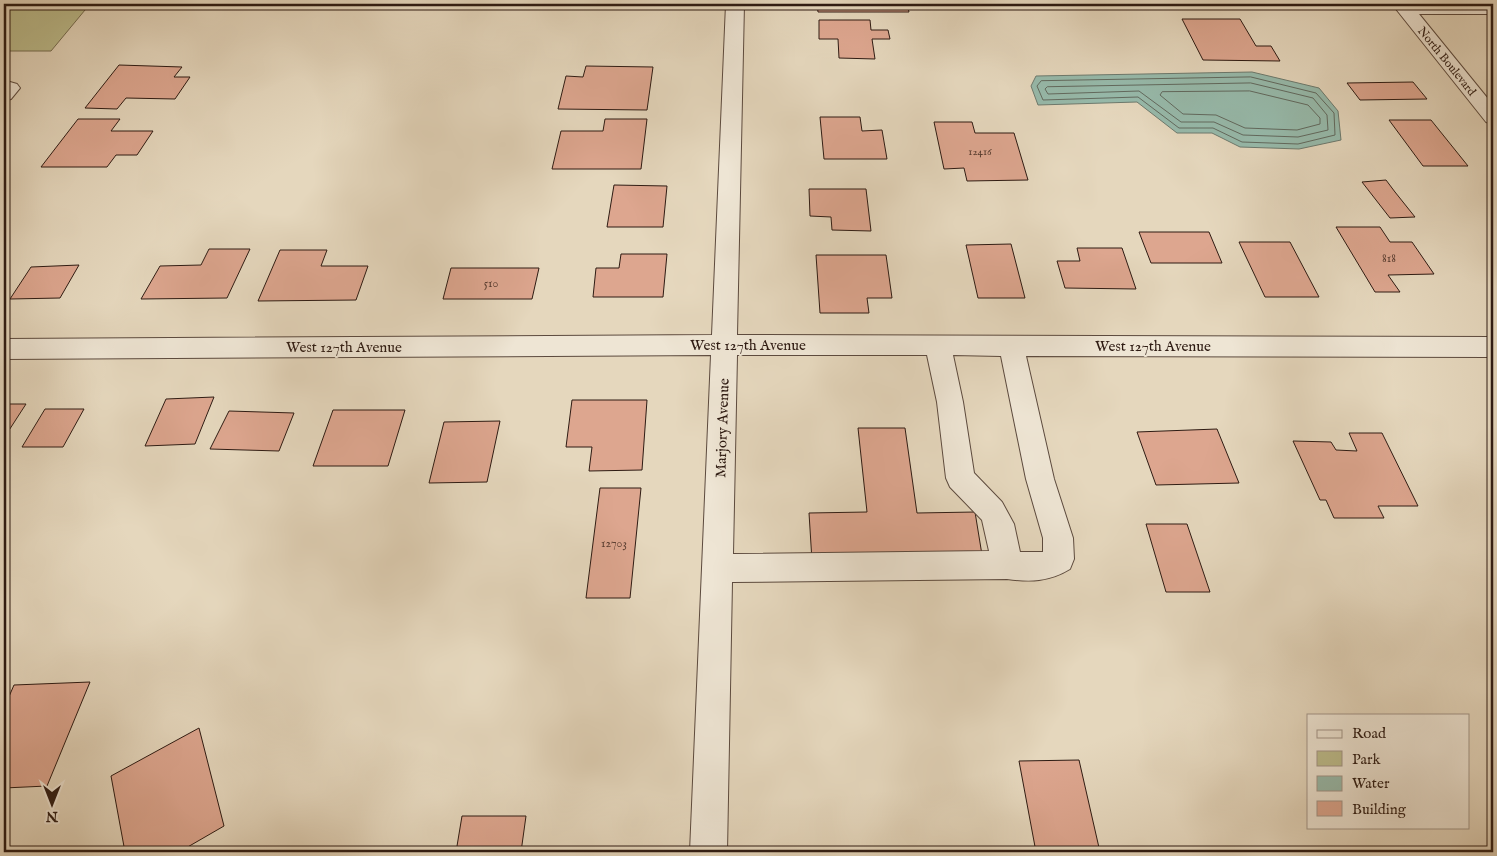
<svg xmlns="http://www.w3.org/2000/svg" width="1497" height="856" font-family="'IM FELL English',serif">
<style>
.green{fill:#bcbc8c;stroke:#756c50}
.water{fill:#97baab;stroke:#6d7a6e}
.lines{fill:none;stroke-linecap:round;stroke-linejoin:round}
.shore{stroke:#626a5f;stroke-width:1}
.building{fill:#dda68f;stroke:#2e1b13}
.minor-casing{stroke:#5c4a3e;stroke-width:2}
.minor{fill:#eee5d4;fill-rule:evenodd}
.labels{text-anchor:middle;stroke-width:4;stroke-linejoin:round;paint-order:stroke}
.far-number-label{font-size:11px;fill:#5a3e32}
.far-street-label{font-size:12px;fill:#2e1b13;stroke:#eee5d4}
.number-label{font-size:12px;fill:#5a3e32}
.street-label{font-size:15px;fill:#2e1b13;stroke:#eee5d4}
</style>
<rect width="100%" height="100%" fill="#e5d7bd"/>
<filter id="stains"><feTurbulence type="fractalNoise" baseFrequency=".004" numOctaves="4"/><feColorMatrix values="0 0 0 0 .2 0 0 0 0 .09 0 0 0 0 .02 0 0 0 .5 -.17"/></filter>
<radialGradient id="worn" r=".72"><stop offset=".6" stop-color="#630" stop-opacity="0"/><stop offset="1" stop-color="#630" stop-opacity=".3"/></radialGradient>
<!-- green -->
<path class="green" d="M4,4h86l-39,47h-47z"/>
<!-- water -->
<path class="water" d="M1252,72l67,16 19,23 3,29 -42,9 -59,-2 -28,-14h-35l-40,-31 -99,3 -7,-19 5,-10z"/>
<g class="lines">
<!-- shore -->
<path class="shore" d="M1251,77l65,16 18,20 1,22 -37,9 -56,-2 -29,-14h-34l-41,-31 -95,3 -6,-14 4,-5z
M1251,83l62,15 14,17 1,15 -30,7 -55,-2 -29,-13h-33l-42,-31 -91,3 -3,-5 2,-2z
M1250,91l58,14 12,13v6l-23,6 -52,-2 -29,-13 -33,-1 -23,-19 2,-3z"/>
</g>
<!-- building -->
<path class="building" d="M817,4h90l2,8h-91z
M1182,19h58l16,27h15l9,15 -77,-1z
M819,20h51l1,10h17l2,9h-18l3,20 -36,-1 -1,-19h-19z
M119,65l63,2 -8,10h16l-15,22 -49,-1 -9,11 -32,-1z
M586,66l67,1 -6,43 -89,-1 8,-33 17,1z
M1413,82l14,17 -67,1 -13,-17z
M820,117h40l2,14 20,-1 5,29h-63z
M78,119h42l-9,12h42l-16,24h-21l-9,12h-66z
M605,119h42l-6,50h-89l9,-38h42z
M1389,120h42l37,46h-45z
M934,122h38l3,11h39l14,47 -61,1 -3,-13 -20,1z
M1386,180l9,12 20,25 -25,1 -28,-36z
M614,185l53,1 -4,41h-56z
M809,189h57l5,42 -39,-1 -1,-13 -21,-1z
M1336,227h44l10,15h22l22,32 -46,1 12,17h-25z
M1139,232h70l13,31h-71z
M1239,242h51l29,55h-54z
M1011,244l14,54h-47l-12,-53z
M1077,248h45l14,41 -71,-1 -8,-27h23z
M209,249h41l-23,49 -86,1 19,-33 41,-1z
M280,250h47l-6,16h47l-12,34 -98,1z
M621,254h46l-4,43h-70l3,-29h23z
M816,255h70l6,43h-25l2,15h-49z
M79,265l-19,33 -50,1 21,-32z
M451,268h88l-7,31h-89z
M214,397l-19,47 -50,2 21,-47z
M572,400h75l-5,70 -53,1 3,-24h-26z
M4,404h22l-22,34z
M45,409h39l-21,38h-41z
M333,410h72l-17,56h-75z
M229,411l65,2 -15,38 -69,-2z
M500,421l-13,61 -58,1 15,-61z
M858,428h47l12,85 58,-1 8,49h-171l-3,-48 58,-1z
M1217,429l22,54 -83,2 -19,-53z
M1349,433h33l36,73h-40l6,12h-50l-8,-18h-6l-27,-59 38,1 5,8 21,1z
M600,488h41l-11,110h-44z
M1146,524h41l23,68h-44z
M90,682l-43,104 -43,2v-80l10,-23z
M199,728l25,98 -45,26h-54l-14,-76z
M1079,760l21,92h-64l-17,-91z
M462,816h64l-5,36h-65z"/>
<g class="lines">
<!-- minor casing -->
<g class="minor-casing">
<path id="minor" d="M726,4h18l-7,331 756,2v20l-467,-1 28,123 19,59 1,21 -4,10c-21,13 -40,13 -63,10l-275,3 -5,270h-37l21,-497 -707,4v-20l708,-4zM737,355h190l10,47 9,76 4,9 32,33 7,31 -256,3zM953,355l48,1 25,123 17,59v14h-23l-6,-28 -12,-22 -28,-29 -11,-71z
M1392,4h101v10h-74l74,91v19l-7,-2z
M10,82l7,2 3,4 -9,11 -7,2v-17z"/>
</g>
<!-- minor -->
<use href="#minor" class="minor"/>
</g>
<g class="labels">
<!-- far-number labels -->
<g class="far-number-label">
<text x="980" y="155">12416</text>
</g>
<!-- far-street labels -->
<g class="far-street-label">
<text transform="translate(1447 61) rotate(51)" y="4">North Boulevard</text>
</g>
<!-- number labels -->
<g class="number-label">
<text x="1389" y="262">818</text>
<text x="491" y="287">510</text>
<text x="614" y="547">12703</text>
</g>
<!-- street labels -->
<g class="street-label">
<text x="748" y="350">West 127th Avenue</text>
<text x="1153" y="351">West 127th Avenue</text>
<text x="344" y="352">West 127th Avenue</text>
<text transform="translate(722 428) rotate(-88)" y="5">Marjory Avenue</text>
</g>
</g>
<!-- margin -->
<rect width="1497" height="856" fill="none" stroke="#e5d7bd" stroke-width="20"/>
<rect x="5" y="5" width="1487" height="846" fill="none" stroke="#2e1b13" stroke-width="2.5"/>
<rect x="10" y="10" width="1477" height="836" fill="none" stroke="#2e1b13"/>
<!-- legend -->
<rect x="1307" y="714" width="162" height="115" fill="#eee5d4" stroke="#a19487"/>
<rect x="1317" y="730" width="25" height="8" fill="#eee5d4" stroke="#a19487"/>
<text x="1352" y="738" font-size="15" fill="#2e1b13">Road</text>
<rect x="1317" y="751" width="25" height="15" fill="#bcbc8c" stroke="#a19487"/>
<text x="1352" y="764" font-size="15" fill="#2e1b13">Park</text>
<rect x="1317" y="776" width="25" height="15" fill="#97baab" stroke="#a19487"/>
<text x="1352" y="788" font-size="15" fill="#2e1b13">Water</text>
<rect x="1317" y="801" width="25" height="15" fill="#dda68f" stroke="#a19487"/>
<text x="1352" y="814" font-size="15" fill="#2e1b13">Building</text>
<!-- north arrow -->
<g transform="translate(52 804) rotate(180)" stroke="#eee5d4" stroke-width="4" paint-order="stroke">
<path d="M0-4L9 19L0 12L-9 19Z" fill="#2e1b13"/>
<text y="-8" font-size="14" font-weight="bold" text-anchor="middle" fill="#2e1b13">N</text>
</g>
<rect width="100%" height="100%" filter="url(#stains)"/>
<rect width="100%" height="100%" fill="url(#worn)"/>
</svg>
